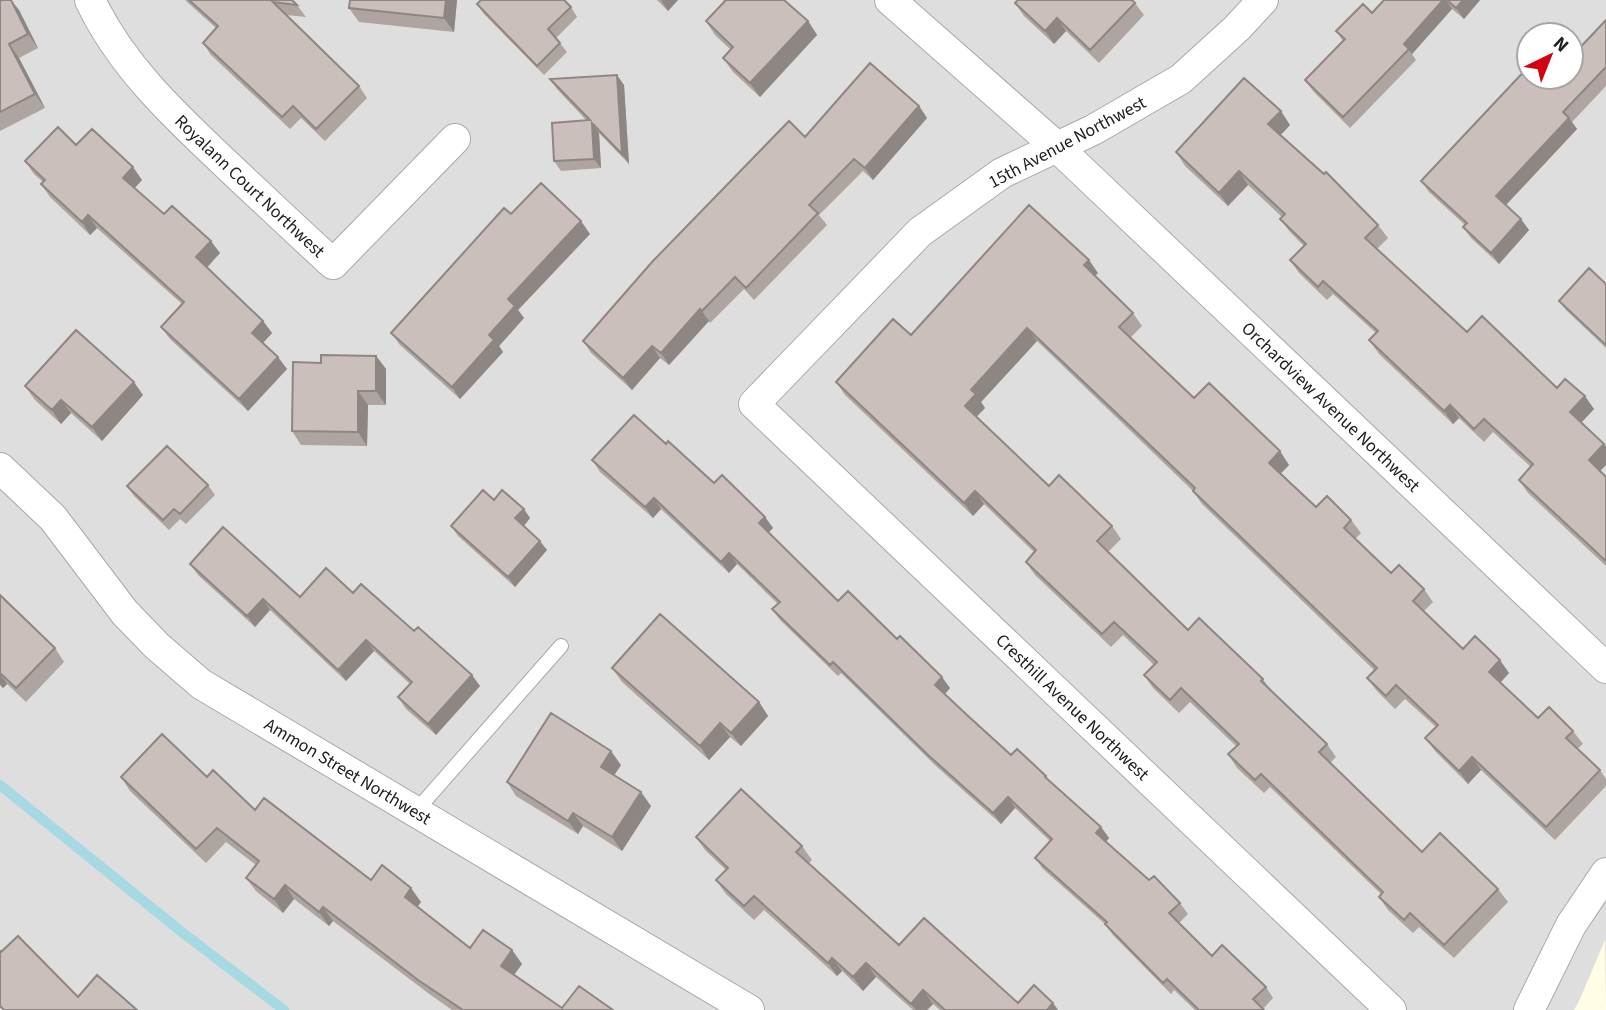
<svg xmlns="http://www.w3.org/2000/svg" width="1606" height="1010" font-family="'Source Sans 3',sans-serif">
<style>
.residential{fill:#dfdede;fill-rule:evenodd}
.education{fill:#fffde3}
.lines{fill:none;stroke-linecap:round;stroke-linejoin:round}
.stream{stroke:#a6d9e1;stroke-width:10}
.lane-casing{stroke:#a8a8a8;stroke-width:16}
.street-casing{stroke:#a8a8a8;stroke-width:32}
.lane{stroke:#fff;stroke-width:14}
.street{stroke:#fff;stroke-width:30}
.wall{fill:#aea4a0}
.shaded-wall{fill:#8d8682}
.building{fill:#cabfba;stroke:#8d8682;stroke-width:2}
.labels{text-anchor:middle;stroke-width:6;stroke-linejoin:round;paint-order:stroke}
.street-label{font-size:18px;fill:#212121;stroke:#fff}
</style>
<rect width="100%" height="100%" fill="#f2ede7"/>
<!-- residential -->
<path class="residential" d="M0,0h1606v1010h-1606zM1529,35h42v42h-42z"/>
<!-- education -->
<path class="education" d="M1605,940l1,70h-32l5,-9z"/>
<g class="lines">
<!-- stream -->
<path class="stream" d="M0,785l183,148 101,77"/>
<!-- lane casing -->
<g class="lane-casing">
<path id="lane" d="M415,812l146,-166"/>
</g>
<!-- street casing -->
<g class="street-casing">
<g id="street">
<path id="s1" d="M90,0c31,66 84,115 137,165 35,33 70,66 106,99l122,-125"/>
<path id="s2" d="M890,0l167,147 549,521"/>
<path id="s3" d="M1263,0l-26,28 -56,51 -88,51 -91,43 -82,59 -166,172 637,606"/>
<path id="s4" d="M0,468l53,50 72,95 32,33 44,38 548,326"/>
<path d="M1529,1010l42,-85 35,-52"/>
</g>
</g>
<!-- lane -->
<use href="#lane" class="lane"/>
<!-- street -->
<use href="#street" class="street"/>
</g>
<!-- wall -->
<path class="wall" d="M185,0h107l5,5 9,12 -20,-2 73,71 8,12 -42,43 -24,-23 -11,11 -79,-74 -8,-12 13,-15z
M350,0h107l-3,32 -95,-10 -10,-14z
M657,0h21l-10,11z
M723,0h61l24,21 9,14 -57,62 -27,-25 -10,-14 8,-8 -16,-15 -9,-14 18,-20z
M1384,0h96l-16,19 -12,-10 -40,45 4,6 -66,68 -37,-37 -8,-11 38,-39 -7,-10 36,-18z
M0,1l19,9 19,38 -19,10 26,50 -45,23z
M1015,3h120l9,12 -45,48 -33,-32 -12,13 -30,-28z
M477,4l94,3 6,10 -21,21 11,14 -23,23 -60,-61z
M1606,20v66l-34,36 5,7 -71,76 23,25 -30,34 -28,-26 -8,-11 2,-2 -36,-33 -8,-11 152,-126z
M550,79l74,6 5,79 -30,-31 2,35 -40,3 -7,-10 33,-40 -30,-32z
M919,106l8,12 -54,62 -10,-9 -44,44 8,10 -73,75 -10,-11 -34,34 -1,-2 -40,44 -9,-7 -28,32 -41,-37 -8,-12 222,-204z
M1290,125l-10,10 98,90 10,13 -11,11 90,83 127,77 -13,14 25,42 -6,6 6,6v89l-78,-73 -9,-13 12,-13 -38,-35 -9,10 -25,-24 -6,6 -74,-70 -10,-14 7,-7 -43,-39 -6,6 -28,-27 -9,-13 14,-14 -14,-14 -10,-13 2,-2 -34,-32 -20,21 -43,-40 -9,-14z
M76,145l66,35 -8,8 30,26 56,39 -13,15 56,53 9,12 -9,10 24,26 -39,42 -78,-72 -9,-12 21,-23 -85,-76 -7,7 -40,-38 -9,-13 2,-2 -9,-8 -9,-13z
M511,214l79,20 -72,76 6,8 -25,28 4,6 -43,47 -60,-54 -9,-12z
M1098,273l-3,3 38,37 9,13 -12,12 64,60 95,67 -9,9 36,33 35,13 10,13 -6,6 36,34 33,16 9,13 -9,9 39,38 46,24 -9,10 38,35 35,13 10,13 -6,5 23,21 6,9v7l-51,54 -74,-70 -13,14 -33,-33 -10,-13 11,-11 -31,-28 -10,10 -18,-18 -10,-13 8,-7 -173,-167 -9,-13 -156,-150 -56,61 4,6 -9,9 73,69 63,40 9,13 -13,13 80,78 75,49 8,12 56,53 9,13 -6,6 92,89 76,37 10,13 -54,56 -35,-31 -6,6 -25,-23 -9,-13 2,-3 -111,-107 -6,6 -27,-25 -9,-14 8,-8 -46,-44 -11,11 -26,-25 -9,-13 10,-10 -31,-30 -12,12 -76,-72 -9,-13 8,-10 -50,-48 -11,12 -128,-121 -9,-13 75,-47z
M1606,284v64l-40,-38 -7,-9z
M376,356l10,13v36h-18l-1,41 -66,-1 -9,-14 29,-68z
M25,386l118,9 -41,46 -31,-28 -10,11 -26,-24z
M666,444l48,39 51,34 8,11 -4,4 69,69 59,38 53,49 -5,6 22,21 44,40 40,28 50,44 8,11 -3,4 43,38 31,23 8,11 -9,9 33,33 54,31 7,11 -10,11 1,1h-69l-21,-20 -3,4 -58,-59 -8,-11 -62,-55 -8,-11 15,-17 -35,-33 -14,16 -65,-58 -95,-93 -3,3 -58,-56 -8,-11 6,-5 -41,-40 -8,9 -68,-64 -8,9 -53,-46 -8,-12z
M208,485l7,10 -29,29 -6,-5 -11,11 -35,-34 -7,-10z
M494,500l36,18 -6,8 23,24 -32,37 -57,-51 -7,-10z
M190,564l110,33 53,-4 61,38 66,55 -44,49 -30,-26 -8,-12 12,-13 -36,-33 -28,30 -76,-71 -15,17 -57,-52z
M0,595l55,53 9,14 -38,40 -19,-18 -4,4 -3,-3z
M612,668l147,34 9,14 -27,30 -11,-9 -21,23 -87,-78z
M621,765l-7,10 37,31 -29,45 -39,-25 -5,8 -62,-38 -9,-14z
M121,777h86l48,33 116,70 50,22 -4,5 53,41 42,2 10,14 -8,11 48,33 51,2h-161l-24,-17 -95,-72 -4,5 -35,-27 -11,14 -27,-22 -10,-13 10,-13 -30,-23 -20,21 -76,-72z
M696,837l106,9 10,14 -3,3 90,82 119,58h35l5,7h-118l-7,-6 -6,6h-14l-37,-33 -13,14 -21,-20 -5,5 -73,-66 -10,10 -28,-26 -10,-14 10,-10 -21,-20z"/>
<!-- shaded-wall -->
<path class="shaded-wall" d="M11,0l8,10 19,38 -10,-14z
M446,0h11l-3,32 -10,-14z
M661,0h17l-10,11z
M1443,0h3l6,9 -40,45 -8,-10z
M1463,0h17l-16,19 -8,-11z
M1057,18l9,13 -12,13 -9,-13z
M808,21l9,14 -57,62 -10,-14z
M9,44l10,14 26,50 -10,-14z
M617,75l7,10 5,79 -7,-10z
M919,106l8,12 -54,62 -8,-12z
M1281,111l9,14 -12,13 -10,-14z
M1569,118l8,11 -73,78 -8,-11z
M592,123l7,10 2,35 -7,-9z
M133,167l9,13 -10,11 -9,-13z
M1239,171l9,14 -20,21 -9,-13z
M88,215l9,13 -7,7 -8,-13z
M1521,219l8,11 -30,34 -8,-11z
M581,221l9,13 -72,76 6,8 -25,28 4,6 -43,47 -8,-12 37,-52 19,-36z
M211,241l9,12 -16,17 -8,-13z
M1089,260l9,13 -5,5 -9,-13z
M700,309l9,12 -40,44 -8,-12z
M263,321l9,12 -11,12 -9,-12z
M1027,328l10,13 -56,61 4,6 -11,11 -9,-13 6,-16z
M652,346l8,12 -28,32 -9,-12z
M376,356l10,13v36l-10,-14z
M278,357l9,12 -39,42 -9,-12z
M134,382l9,13 -41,46 -10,-14z
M358,391l10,14 -1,41 -9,-14z
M1585,396l9,13 -15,16 -9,-13z
M61,400l10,13 -10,11 -9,-14z
M1450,405l9,13 -6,6 -9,-13z
M1604,444l2,2v19l-8,8 -9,-13z
M1280,451l9,14 -11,11 -9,-13z
M975,491l9,13 -11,12 -9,-13z
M654,498l7,11 -8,9 -8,-11z
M524,509l6,9 -8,10 -7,-10z
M765,517l8,11 -6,6 -8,-11z
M540,541l7,9 -32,37 -7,-10z
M729,553l8,11 -8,9 -8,-11z
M263,599l7,11 -15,17 -8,-11z
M366,640l8,11 -28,30 -8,-11z
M1500,660l9,13 -11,12 -9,-13z
M0,674l7,10 -4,4 -3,-4z
M472,675l8,11 -44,49 -8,-11z
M942,677l8,11 -7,8 -8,-11z
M759,702l9,14 -27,30 -10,-13z
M720,723l10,14 -21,23 -9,-14z
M611,751l10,14 -10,15 -10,-13z
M1472,757l9,13 -13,14 -9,-13z
M641,792l10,14 -29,45 -10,-14z
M1008,797l7,11 -14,16 -8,-11z
M573,813l10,13 -5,8 -10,-13z
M1101,827l8,11 -5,6 -8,-11z
M285,885l9,14 -11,14 -9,-14z
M411,888l10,14 -7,9 -9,-14z
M323,907l10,14 -4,5 -10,-14z
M512,950l10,14 -12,16 -9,-14z
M832,958l10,13 -5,5 -9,-13z
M866,963l10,14 -13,14 -10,-14z
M923,990l10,14 -6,6h-11l-5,-6z
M1053,1003l5,7h-11z"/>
<!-- building -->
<path class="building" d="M2,0h9l17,34 -19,10 26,50 -35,18v-111z
M189,0h103l5,5 -24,-3 86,84 -43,43 -23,-23 -11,11 -79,-74 15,-17z
M350,0h96l-2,18 -95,-10z
M481,0h83l7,7 -23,22 12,14 -23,23 -60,-62z
M726,0h58l24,21 -58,62 -27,-25 10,-11 -27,-26z
M1018,0h114l3,3 -45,47 -33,-32 -12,13 -30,-28z
M1384,0h59l-39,44 5,5 -66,68 -38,-37 40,-41 -9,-8 27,-27 9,9z
M1447,0h16l-7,8z
M1606,20v47l-43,45 6,6 -73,78 25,23 -30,34 -28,-26 4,-4 -46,-42 108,-115v11h42v-24l2,2z
M870,63l49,43 -54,62 -11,-9 -45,46 9,8 -72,75 -11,-11 -33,34 -2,-2 -39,44 -9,-7 -29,32 -40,-37 69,-79 137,-141 16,16z
M617,75l5,79 -30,-31 2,36 -40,2 -2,-38 38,-3 -40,-41z
M1244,78l37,33 -13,13 56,50 2,-2 52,53 -13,13 102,94 15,-16 75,72 8,-9 20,17 -15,16 34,32 -15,16 17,17v84l-87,-81 14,-16 -49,-45 -10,10 -24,-24 -6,6 -75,-71 9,-9 -55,-50 -5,6 -28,-27 16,-16 -26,-25 5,-5 -46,-43 -20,22 -43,-41z
M58,127l18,18 16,-16 41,38 -10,11 41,36 8,-8 39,35 -15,16 67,64 -11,12 26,24 -39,42 -78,-72 23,-25 -96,-87 -6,7 -41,-38 4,-4 -20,-19z
M541,183l40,38 -73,78 7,7 -26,29 5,5 -42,47 -61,-54 113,-125 7,6z
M1029,205l60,55 -5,5 49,48 -14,14 75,71 15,-15 71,68 -11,12 47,44 11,-11 24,24 -7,8 47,45 8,-8 25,24 -11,12 50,48 12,-13 25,24 -11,12 49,46 11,-11 24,24 -7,7 34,32 -54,57 -74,-70 -13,14 -34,-33 13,-13 -42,-40 -10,11 -19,-18 10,-10 -184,-177 2,-3 -168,-160 -56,62 5,4 -11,12 84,80 10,-11 53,51 -15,15 91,89 11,-12 64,61 -2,2 66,63 -8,8 103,100 18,-19 58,56 -54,56 -34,-32 -6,7 -25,-23 4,-5 -122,-118 -6,6 -27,-26 11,-10 -58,-56 -11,12 -26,-25 13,-13 -43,-40 -12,12 -76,-72 10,-12 -61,-59 -11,12 -128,-121 57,-63 18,16z
M1589,268l17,16v61l-47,-44z
M76,330l58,52 -42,45 -31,-27 -9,10 -27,-24z
M321,355l55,1v35h-18v41l-66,-1 1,-69 28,1z
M634,415l32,29 2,-3 46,42 8,-8 43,42 -6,6 79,78 10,-10 49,48 3,-3 42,41 -7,8 32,30 44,40 6,-6 29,27 -1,1 56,50 -5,6 53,47 5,-4 26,27 -11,10 43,43 10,-11 44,42 -13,12 11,11h-65l-32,-31 -4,4 -58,-59 2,-2 -72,-64 17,-19 -44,-42 -15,16 -65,-58 -95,-93 -3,3 -58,-56 8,-7 -51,-49 -8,9 -67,-64 -9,9 -53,-47z
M167,446l41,39 -28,29 -6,-5 -11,11 -36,-34z
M483,490l11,10 8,-10 22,19 -9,9 25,23 -32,36 -57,-51z
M223,527l77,70 26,-29 27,25 8,-9 53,47 4,-4 54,48 -44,49 -30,-27 14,-15 -46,-42 -28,30 -75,-71 -16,17 -57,-52z
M0,595l55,53 -39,40 -16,-15z
M660,614l99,88 -28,31 -11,-10 -20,23 -88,-78z
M551,713l60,38 -10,16 40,25 -29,45 -39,-24 -5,8 -61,-39z
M162,734l45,43 6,-7 42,40 9,-12 107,82 11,-15 29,23 -6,9 65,51 13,-18 29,20 -11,16 61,42 17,-22 34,24h-150l-45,-30 -95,-73 -4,5 -34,-27 -11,14 -28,-21 13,-17 -42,-33 -21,21 -75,-72z
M741,789l61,57 -6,6 103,93 25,-27 94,85 16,-18 19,18 -6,7h-102l-22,-20 -12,14 -45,-41 -13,14 -21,-19 -4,5 -74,-67 -10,10 -28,-26 12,-12 -32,-31z
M18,936l60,61 19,-22 40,35h-133l-4,-4v-55l1,1z"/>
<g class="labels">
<!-- street labels -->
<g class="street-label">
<text transform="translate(1067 142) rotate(-28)" y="6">15th Avenue Northwest</text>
<text dy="6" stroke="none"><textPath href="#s1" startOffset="247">Royalann Court Northwest</textPath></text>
<text dy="6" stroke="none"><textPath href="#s2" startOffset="600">Orchardview Avenue Northwest</textPath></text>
<text dy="6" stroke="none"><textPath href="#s3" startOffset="1096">Cresthill Avenue Northwest</textPath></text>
<text dy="6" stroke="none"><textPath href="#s4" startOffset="467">Ammon Street Northwest</textPath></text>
</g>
</g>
<!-- north arrow -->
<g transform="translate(1550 56) rotate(43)"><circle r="33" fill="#ffffff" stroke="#a6a6a6" stroke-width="2"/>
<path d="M0-5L12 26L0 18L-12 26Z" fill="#d20012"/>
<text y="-10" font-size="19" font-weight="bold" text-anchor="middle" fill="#212121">N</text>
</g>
</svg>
